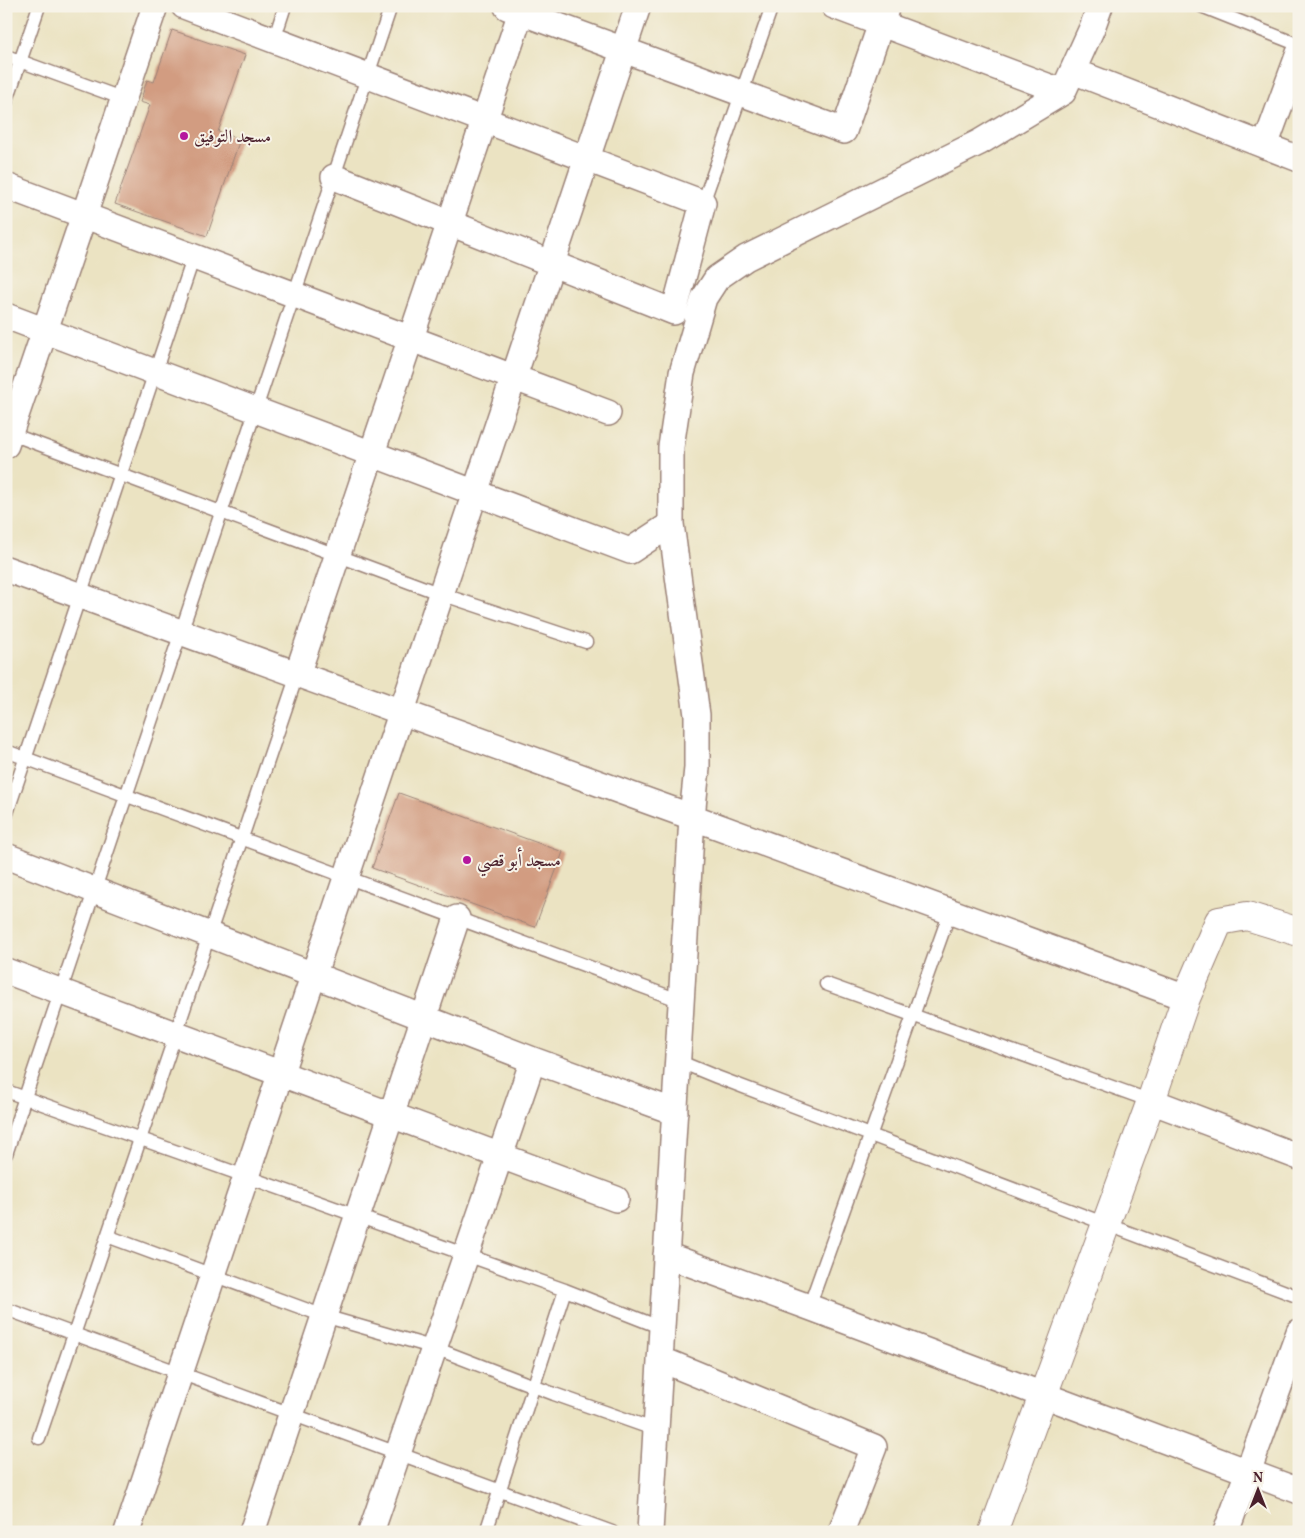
<svg xmlns="http://www.w3.org/2000/svg" width="1305" height="1538" font-family="Vollkorn,Amiri,serif">
<style>
.building{fill:#d29c81}
.lines{fill:none;stroke-linecap:round;stroke-linejoin:round}
.lane-casing{stroke:#9a8176;stroke-width:15}
.street-casing{stroke:#9a8176;stroke-width:28}
.secondary-casing{stroke:#9a8176;stroke-width:30}
.lane{stroke:#fff;stroke-width:12}
.street{stroke:#fff;stroke-width:25}
.secondary{stroke:#fff;stroke-width:28}
.poi-dot{fill:#b5179e;stroke:#f7f3e8;stroke-width:2}
.labels{text-anchor:middle;stroke-width:4;stroke-linejoin:round;paint-order:stroke}
.poi-label{font-size:18px;fill:#4a1f2b;stroke:#f7f3e8;text-anchor:start}
</style>
<rect width="100%" height="100%" fill="#f7f3e8"/>
<filter id="ink" filterUnits="userSpaceOnUse"><feTurbulence type="fractalNoise" baseFrequency=".02" numOctaves="2"/><feDisplacementMap in="SourceGraphic" scale="10" xChannelSelector="R" yChannelSelector="G"/><feConvolveMatrix kernelMatrix="1 2 1 2 8 2 1 2 1" color-interpolation-filters="sRGB"/></filter>
<filter id="wash" filterUnits="userSpaceOnUse"><feTurbulence type="fractalNoise" baseFrequency=".0096" numOctaves="4" result="noise"/><feDisplacementMap in="SourceGraphic" scale="20" xChannelSelector="R" yChannelSelector="G"/><feGaussianBlur stdDeviation="1.12" result="paint"/><feColorMatrix in="noise" values="0 0 0 0 0 0 0 0 0 0 0 0 0 0 0 0 0 1.4 0 .05"/><feComposite in="paint" operator="in"/></filter>
<g filter="url(#wash)">
<rect width="100%" height="100%" fill="#ebe3c2"/>
<g id="blocks">
<!-- building -->
<path class="building" d="M172,30l73,25 -27,77 22,7 -33,97 -92,-32 35,-99 -10,-3 7,-22 7,2z
M399,793l164,59 -28,75 -163,-59z"/>
</g>
</g>
<g filter="url(#ink)">
<use href="#blocks" fill-opacity="0" stroke="#9a8176" stroke-width="1"/>
<g class="lines">
<!-- lane casing -->
<g class="lane-casing">
<path id="lane" d="M1201,6l98,39
M274,40l11,-34
M6,56l118,43
M6,103l33,-97
M703,203l69,-197
M6,432l435,162 145,48
M6,751l675,250
M6,816l188,-560
M826,984l325,117
M678,1061l39,16 582,220
M6,1091l559,199 97,38
M6,1154l385,-1148
M107,1236l217,80 111,32 119,46 102,36
M809,1307l141,-395
M6,1309l606,223
M39,1438l258,-763
M486,1532l79,-242"/>
</g>
<!-- street casing -->
<g class="street-casing">
<path id="street" d="M184,6l519,197 -29,109 -340,-135
M834,6l229,86
M507,7l337,124 43,-125
M1073,71l226,88
M1265,146l34,-93
M6,186l602,227
M6,316l624,235 41,-27
M6,445l149,-439
M6,569l686,248 494,181
M297,675l226,-669
M6,856l527,204 142,52
M6,971l610,228
M1151,1101l148,56
M666,1255l143,52 490,184
M660,1359l214,88 -33,85
M127,1532l511,-1526
M252,1532l205,-614
M371,1532l162,-472
M650,1532l42,-715 5,-49v-53l-26,-191v-77l11,-74 22,-75 13,-20 29,-20 234,-116 83,-50 29,-64 8,-22
M1226,1532l73,-200"/>
</g>
<!-- secondary casing -->
<g class="secondary-casing">
<path id="secondary" d="M993,1532l158,-431 35,-103 33,-77 28,-5 52,16"/>
</g>
<!-- lane -->
<use href="#lane" class="lane"/>
<!-- street -->
<use href="#street" class="street"/>
<!-- secondary -->
<use href="#secondary" class="secondary"/>
</g>
</g>
<!-- markers -->
<g class="poi-dot">
<circle cx="184" cy="136" r="5"/>
<circle cx="467" cy="860" r="5"/>
</g>
<g class="labels">
<!-- poi labels -->
<g class="poi-label">
<text x="194" y="142">مسجد التوفيق</text>
<text x="477" y="866">مسجد أبو قصي</text>
</g>
</g>
<!-- margin -->
<rect width="1305" height="1538" fill="none" stroke="#f7f3e8" stroke-width="25"/>
<!-- north arrow -->
<g transform="translate(1258 1490)" stroke="#f7f3e8" stroke-width="4" paint-order="stroke">
<path d="M0-4L9 19L0 12L-9 19Z" fill="#4a1f2b"/>
<text y="-8" font-size="14" font-weight="bold" text-anchor="middle" fill="#4a1f2b">N</text>
</g>
</svg>
